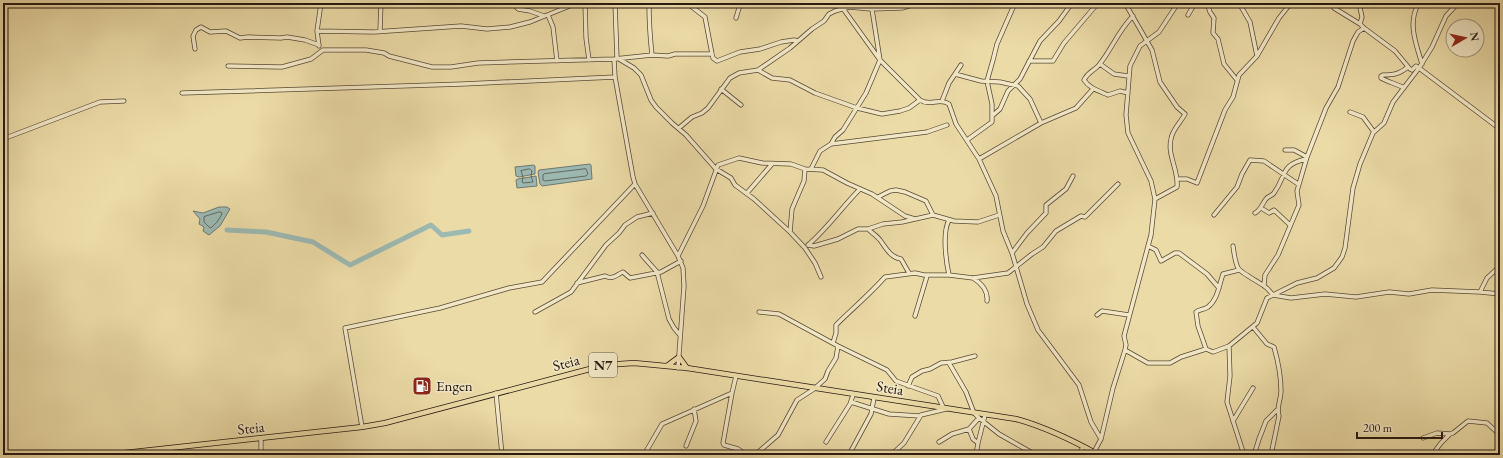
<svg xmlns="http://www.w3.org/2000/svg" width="1503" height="458" font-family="'EB Garamond',serif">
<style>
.water{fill:#9cb9b2;stroke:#6d7972}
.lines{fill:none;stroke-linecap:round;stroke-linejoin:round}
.shore{stroke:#616962;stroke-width:1}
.river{stroke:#9cb9b2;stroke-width:5}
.minor-casing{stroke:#574a36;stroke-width:5}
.major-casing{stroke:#261911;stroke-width:6}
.minor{stroke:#f2e8c6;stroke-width:3.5}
.major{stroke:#ebdba7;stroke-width:4.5}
.labels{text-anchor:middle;stroke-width:3;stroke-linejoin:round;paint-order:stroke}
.shield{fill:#f2e8c6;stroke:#635747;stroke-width:1}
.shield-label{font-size:14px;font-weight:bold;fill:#261911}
.street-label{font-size:15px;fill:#261911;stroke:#f2e8c6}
.poi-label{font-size:15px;fill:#261911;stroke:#f2e8c6;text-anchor:start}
</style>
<rect width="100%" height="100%" fill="#ebdba7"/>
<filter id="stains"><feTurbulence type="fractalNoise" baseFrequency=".005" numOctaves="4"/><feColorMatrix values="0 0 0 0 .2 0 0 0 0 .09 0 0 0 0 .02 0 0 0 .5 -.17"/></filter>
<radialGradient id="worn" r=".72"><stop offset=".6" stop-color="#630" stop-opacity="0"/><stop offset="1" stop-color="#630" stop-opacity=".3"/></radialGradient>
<!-- water -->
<path class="water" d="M590,164l1,1 1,14 -50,7 -2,-2 -2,-12 1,-2z
M534,165l1,1v8l-16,3 -3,-1 -1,-9z
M536,176l1,10 -20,2 -1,-8 2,-1z
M219,207h8l3,2 -10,17 -11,9 -6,-4 1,-4 -5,-3 1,-5 -7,-8 10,2z"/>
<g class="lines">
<!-- shore -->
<path class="shore" d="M530,169l2,2 -1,5 2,6 -10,1 -1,-1 1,-5 -2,-6z
M586,169l2,5 -2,2 -41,5 -2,-1v-5l1,-1z
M219,212h2l1,2 -5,8 -6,6 -2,-1 -5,-5v-5z"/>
<!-- river -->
<path class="river" d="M227,230l39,2 47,10 37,23 81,-40 11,10 27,-4"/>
<!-- minor casing -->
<g class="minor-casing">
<path id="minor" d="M297,3l2,1 40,-1
M346,3h9
M513,3l5,6 12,2 14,5
M585,3l1,35 3,22
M615,3l2,56
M649,3c0,17 1,34 3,52
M687,3l18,14 7,37 1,4 4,3 23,-9 20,-3 21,-7 13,-2 4,1
M839,3l41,57 40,40c11,7 19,-3 29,4l7,20 23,35 17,37 7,35 9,22 15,51 11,26 41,55 12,37 10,17
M1125,3l27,47 8,32 17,25 8,7c-4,8 -13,16 -14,25 -4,16 8,32 6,48l-22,12
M1207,3l3,9 4,6 -1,15 5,6 6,25 13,16
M1239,3l11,19 7,34
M1334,3v5l26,16 4,4 31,23 15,18 2,1 4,-4 3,2 81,61
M1359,3l3,14 -2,7
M1419,3c-12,19 -3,41 3,61
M548,15l5,12 4,34
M1188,15l7,-12
M736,18l3,-10 3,-5
M317,31l57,1 87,-6 26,3 23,-2 20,-5 47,-19
M380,31l1,-28
M319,46l-2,-15 4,-28
M195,49l-2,-13 3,-6 5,-3 9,5 16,-1 14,7 8,-1 33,1 6,-1 18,3 14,5
M614,59l1,18 18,100 2,7 43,72 5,12 1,18 -6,82
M619,59l15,9 7,7 10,25 5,7 16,16 14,12 30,34 15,9 4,7 19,14 36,33 15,16 10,15 6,14
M1029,61h24l11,-18 34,-40
M1100,64l14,10 14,2
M228,66l54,1 29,-8 12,-9h43l18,3 5,3 43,11h19l27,-4 136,-4 38,-4 16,1 7,-2h37
M758,70l14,8 18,2 25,13 42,15 25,6 18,-3 9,-3 11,-8
M955,74l26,7 19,1 18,4 12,13 11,24
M1404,88c-7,-4 -16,-6 -23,-10v-2l2,-1c11,0 16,-1 25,-8
M721,89l20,16
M182,93l281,-9 152,-7
M1128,93l-8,-2 -12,4c-9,-4 -19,-7 -24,-15 4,-8 10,-9 15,-15 13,-16 19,-34 34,-49
M942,101l7,-18 12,-18
M1350,112l13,5 11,15
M992,116l8,-7 8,-18 12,-12 20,-38 19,-20 13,-18
M679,128l13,-11 10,-4 6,-5 22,-30 9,-5 19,-3 32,-22 22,-19 12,-8 5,-7 6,-3 14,-4 22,2 31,-1 16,-5
M3,139l97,-37 24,-1
M967,140l25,-18v-18l-5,-23 6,-21 4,-16 18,-41
M831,144l96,-12 20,-7
M1285,150h9l13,7
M979,159l62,-36 35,-15 17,-19
M811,169l9,-18 11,-7 4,-7 8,-7 23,-37 14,-33 -9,-57
M1177,179h10l10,4 28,-73 8,-13 6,-22 18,-19 22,-38 12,-15
M747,193l25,-29
M878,197l12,-6 6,-1 9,2 21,9 7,14 21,6 24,1 21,-7
M1261,208l8,5 5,-3 16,15
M1255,213c6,-3 7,-9 11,-14 2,-3 6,-3 8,-6 13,-18 6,-28 32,-34
M1214,215l23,-28 5,-13 8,-14 14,1 34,23
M868,229c4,4 9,7 12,11 6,8 10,17 21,19l8,14
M790,232l2,-23 12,-28 1,-12
M808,245l6,1 24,-7 20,-10h10l15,-5 19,-2 31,-7
M808,245c19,-16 34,-38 52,-56
M1148,246l8,4 5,11 14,-8h4l28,21 12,14
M1233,246c1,7 2,16 5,22 3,5 21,14 26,18 4,2 6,6 9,9l18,3 34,-4 31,3 33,-5 20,2 23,-4 48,2 20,2
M1012,253l15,-20 19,-20v-8l20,-16 7,-13
M642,255l15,17 12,47 5,9 6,7
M678,256l25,-50 15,-41 21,-7 23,5 29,1 14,5 18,1 24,13 25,11 33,22 10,3
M949,275c-3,-14 -7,-42 0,-55
M973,278c8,5 15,13 14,23
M577,283l28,-7c8,4 11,-1 18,-4l7,6 31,-6 20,-11
M1264,285l1,-10 13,-20 21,-50 -2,-14 10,-34 19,-49 12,-21 15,-46 5,-9 6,-4
M1480,292l7,-14 13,-12
M535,312l36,-20 35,-47 13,-12 6,-8 12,-8 16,-4
M759,312l20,2 59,32 49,24 9,11 42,15 6,13
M1097,315l5,-4 27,4
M915,316l12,-40
M1253,327l14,17 7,3c4,14 7,29 7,44 0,10 -5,15 -2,25l-8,39
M833,343l3,-10v-8c16,-16 34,-31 49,-48l30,-4 9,2h25l24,3 35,-5 24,-19 11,-7 13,-16 25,-15 4,1 33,-33
M1206,349l-8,-23 -2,-14c3,-3 8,-2 12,-5 10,-8 11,-22 15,-33l16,-4
M1125,350l23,13h22l11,-6 25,-8 7,3 16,-6
M949,363l17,29 8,21 5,5 20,16 37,21
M908,386l4,-9 10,-6 8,-2 11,-6 11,-1 23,-6
M496,393l6,62
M732,393l-9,50 1,2 14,4 9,6
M851,402l38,12 31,2
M1233,421l20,-33
M362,427l-17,-99 95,-20 69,-20 33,-6 93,-98
M969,429l4,10 5,4
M1423,438l14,-5 13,1 3,-1 15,-12 19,2 13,12
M261,439v16
M826,442l24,-38 3,-9
M939,442l13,-8 17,-5 10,-11
M686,446l10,-25 -2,-12
M1094,452l7,-13 12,-51 12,-38 1,-5 -2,-9 27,-101 4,-36 -4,-18 -23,-48 -2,-18 4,-49 10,-20 19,-14 19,-29
M644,455l18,-31 70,-31 4,-17
M755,455l23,-20 19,-35 17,-11 11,-10 3,-8 8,-13 2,-12
M847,455l4,-4 20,-37 3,-16
M891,455l13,-12 17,-28 25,-6
M976,455l2,-12 7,-28
M1079,455l4,-8
M1244,455l-17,-53 3,-26 -1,-30 28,-23 10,-25 30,-15 20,-5 17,-10 8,-11 3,-9 8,-60 7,-24 13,-31 11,-10 9,-21 26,-34 13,-21 14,-31 12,-13
M1254,455l5,-16 7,-18 11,-11
M1432,455l9,-12 9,-9"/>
</g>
<!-- major casing -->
<g class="major-casing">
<path id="major" d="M667,366l12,-9 8,11
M106,455l256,-28 23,-4 220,-58 29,-2 53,5 329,51c29,8 56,21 83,36"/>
</g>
<!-- minor -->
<use href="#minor" class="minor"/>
<!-- major -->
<use href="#major" class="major"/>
</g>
<!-- icons -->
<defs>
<g id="fuel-square" transform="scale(1)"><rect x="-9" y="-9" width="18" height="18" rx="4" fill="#8f2418" stroke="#f2e8c6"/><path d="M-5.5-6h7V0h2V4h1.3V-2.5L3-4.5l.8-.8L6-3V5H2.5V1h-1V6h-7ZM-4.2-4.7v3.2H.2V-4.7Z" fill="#fff"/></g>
</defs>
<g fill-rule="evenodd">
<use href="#fuel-square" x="422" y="386"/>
</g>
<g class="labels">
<!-- shield labels -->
<rect class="shield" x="589" y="353" width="28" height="24" rx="3"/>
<g class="shield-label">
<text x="603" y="370">N7</text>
</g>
<!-- street labels -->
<g class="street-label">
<text transform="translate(566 363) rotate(-15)" y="5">Steia</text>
<text transform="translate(890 388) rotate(9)" y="5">Steia</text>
<text transform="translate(251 428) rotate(-6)" y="5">Steia</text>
</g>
<!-- poi labels -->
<g class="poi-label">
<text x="436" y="391">Engen</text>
</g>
</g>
<!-- margin -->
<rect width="1503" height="458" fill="none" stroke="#ebdba7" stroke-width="16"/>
<rect x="4" y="4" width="1495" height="450" fill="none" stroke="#261911" stroke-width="2"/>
<rect x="8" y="8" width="1487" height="442" fill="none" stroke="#261911"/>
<!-- north arrow -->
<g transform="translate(1465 38) rotate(81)"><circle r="19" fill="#f2e8c6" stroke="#a0957e"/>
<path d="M0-3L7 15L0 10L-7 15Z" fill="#8f2418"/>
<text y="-6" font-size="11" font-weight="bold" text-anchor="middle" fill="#261911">N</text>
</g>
<!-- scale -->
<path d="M1357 432v6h85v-6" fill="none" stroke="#261911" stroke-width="2"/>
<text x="1363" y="432" font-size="12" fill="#261911" stroke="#f2e8c6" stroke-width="3" paint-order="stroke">200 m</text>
<rect width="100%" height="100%" filter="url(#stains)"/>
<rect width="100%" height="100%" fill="url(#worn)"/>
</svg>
